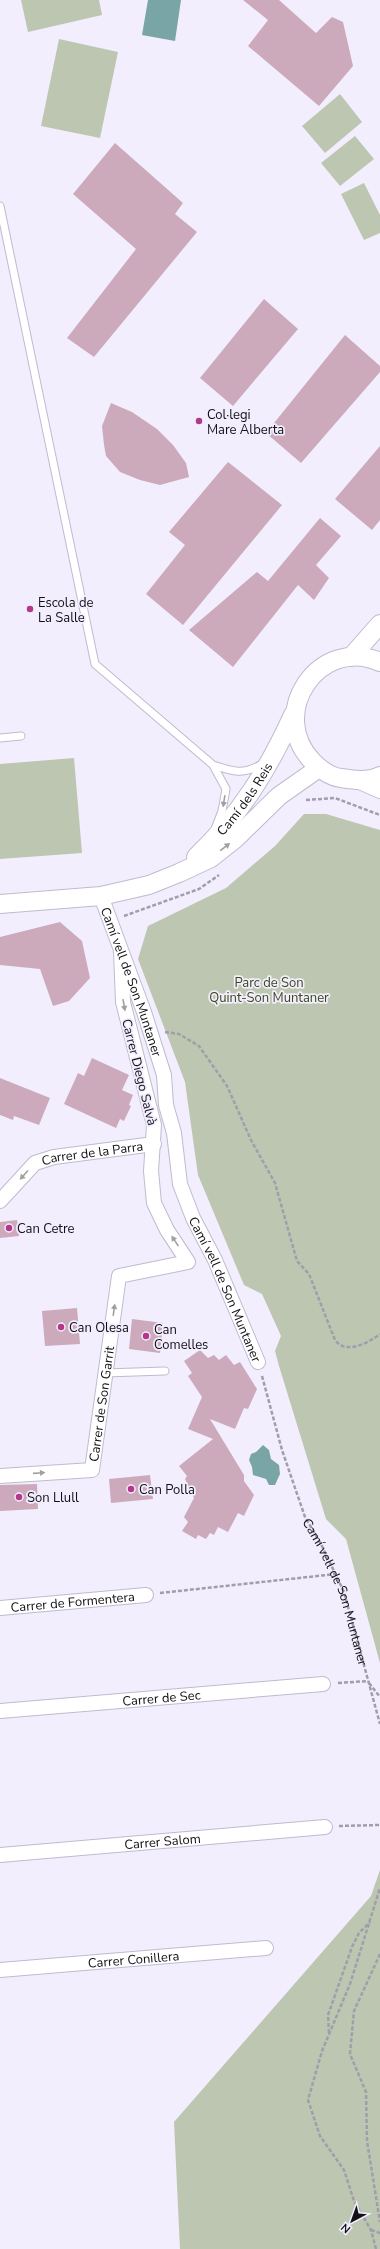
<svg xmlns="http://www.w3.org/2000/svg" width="380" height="2249" font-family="'Nunito Sans',sans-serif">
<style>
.green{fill:#bdc6b1}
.water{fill:#7aa5a6}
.building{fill:#ccaabc}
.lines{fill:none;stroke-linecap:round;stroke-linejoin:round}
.service-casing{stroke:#bfbbce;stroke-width:9}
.minor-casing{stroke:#bfbbce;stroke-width:16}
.tertiary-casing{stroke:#bfbbce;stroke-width:20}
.path{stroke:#a19eab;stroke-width:2.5;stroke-dasharray:4 2;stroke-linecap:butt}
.service{stroke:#fff;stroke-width:7}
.minor{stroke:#fff;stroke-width:14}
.tertiary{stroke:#fff;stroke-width:18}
.oneway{fill:#a09fa2}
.poi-dot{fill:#b43889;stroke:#f2eefe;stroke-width:1.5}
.labels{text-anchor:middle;stroke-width:3.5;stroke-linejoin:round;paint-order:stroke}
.poi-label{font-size:13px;fill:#111016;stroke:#f2eefe;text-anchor:start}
.street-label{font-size:13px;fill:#111016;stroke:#f2eefe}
.park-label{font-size:13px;fill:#384817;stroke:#f2eefe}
</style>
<rect width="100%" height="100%" fill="#f2eefe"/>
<!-- green -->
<path class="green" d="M21,0h78l3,15 -74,17z
M59,39l59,13 -18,86 -59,-12z
M340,94l22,28 -37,31 -23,-27z
M355,136l19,23 -34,27 -19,-23z
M364,183l16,32v18l-16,7 -23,-46z
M74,758l8,95 -82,6v-95z
M304,814h22l54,16v833l-34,-124 -20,-20 -47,-153 -4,-15 6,-15 -19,-42 -18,-9 -46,-110 -13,-93 -47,-123 10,-33 78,-38 49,-42z
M380,1870v379h-200l-6,-127 197,-226z"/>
<!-- water -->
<path class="water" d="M148,0h33l-6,41 -33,-6z
M263,1445l6,5 2,9 8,6 1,9 -5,11h-6l-3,-6 -13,-4 -1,-8 -3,-7 2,-6 5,-2z"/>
<!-- building -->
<path class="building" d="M243,0h36l37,33 16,-16 11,5 10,44 -34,40 -71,-60 20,-26z
M115,143l68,60 -8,11 22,18 -103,125 -27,-19 69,-89 -63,-55z
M264,299l34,30 -65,77 -33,-28z
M345,335l35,31v6l-79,91 -35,-30z
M111,403l21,9 25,17 16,16 13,18 3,14 -29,8 -20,-5 -20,-8 -14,-16 -2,-11 -2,-19z
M380,446v74l-8,10 -37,-31z
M228,462l54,43 -99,120 -37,-31 39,-49 -16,-13z
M320,518l21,18 -25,29 13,13 -15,22 -16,-15 -65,82 -44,-37 68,-58 11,9z
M60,922l22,19 8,37 -21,23 -16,5 -13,-37 -40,-4v-28z
M92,1058l37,17 -7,15 11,5 -4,10 2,1 -7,15 -4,-2 -4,9 -52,-24 14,-31 6,3z
M0,1078l50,20 -11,27 -25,-9 -1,4 -13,-5z
M17,1220l2,16 -19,2v-16z
M77,1308l3,36 -35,2 -3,-35z
M132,1319l31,4 -3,30 -31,-4z
M200,1350l8,8 6,-3 5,5 7,-5 8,10 6,-3 17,27 -9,20 -4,-1 -9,21 -25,-10 34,56v6l10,14 -10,21 -6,-3 -10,19 -10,-5 -4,8 -4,-2 -4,6 -8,-4 -2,4 -14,-8 6,-9 -4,-5 10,-19 -9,-19 2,-3 -8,-10 34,-27 -25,-10 14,-32 -14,-21 4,-3 -8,-12z
M150,1475l3,24 -42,4 -2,-24z
M37,1484l1,25 -38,2v-26z"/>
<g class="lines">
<!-- service casing -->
<g class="service-casing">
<path id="service" d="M0,206l95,458 118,101c21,7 30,10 49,-1
M0,738l21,-2
M213,765l13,24 -4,22 -7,18
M105,1373l60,-2"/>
</g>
<!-- minor casing -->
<g class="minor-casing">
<g id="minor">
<path d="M357,781l23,10"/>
<path id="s2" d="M101,896l43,116 20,63 2,30 8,28 6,51 13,34 22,42 43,102"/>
<path id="s3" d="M0,1201l35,-38 19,-6 100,-13"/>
<path id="s4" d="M0,1476l92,-6 27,-194 69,-14 -21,-32 -13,-27 -3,-32 3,-46 -31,-123 -2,-50"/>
<path id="s5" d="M0,1608l146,-13"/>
<path id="s6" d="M0,1711l323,-27"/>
<path id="s7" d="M0,1855l325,-28"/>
<path id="s8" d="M0,1970l266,-22"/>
</g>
</g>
<!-- tertiary casing -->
<g class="tertiary-casing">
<g id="tertiary">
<path d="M351,657l29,-33"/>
<path d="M380,662c-61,-27 -114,52 -67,100 7,7 18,15 28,16 13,2 27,4 39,-2"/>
<path id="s9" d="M196,857c44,-42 72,-87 97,-142"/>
<path d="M0,904l101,-8 48,-11 30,-12 32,-15 24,-19 44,-43 40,-28"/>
</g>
</g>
<!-- path -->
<g class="path">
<path d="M306,800l29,-2 45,17"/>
<path d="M124,916l75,-27 20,-14"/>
<path d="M165,1032l14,2 20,12 28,40 24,54 24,43 22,78 12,13 26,66c11,15 33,3 45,-6"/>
<path id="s1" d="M262,1376l20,74 23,67 16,27 23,48 36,132"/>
<path d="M160,1593l176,-19"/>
<path d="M338,1683l30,-2"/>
<path d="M369,1683l11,14"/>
<path d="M339,1826l41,-1"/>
<path d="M380,1954l-26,57 -4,43 16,38 1,49 13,81"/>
<path d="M329,2033l-1,-18 24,-68 7,-14 11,-11"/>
<path d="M371,2230l9,3"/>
<path d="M376,2249l-5,-19 -17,-29 -10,-31 -24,-34 -12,-36 14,-49 28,-67 30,-96"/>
</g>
<!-- service -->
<use href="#service" class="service"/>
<!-- minor -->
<use href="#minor" class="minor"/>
<!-- tertiary -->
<use href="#tertiary" class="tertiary"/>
</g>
<!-- one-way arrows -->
<defs><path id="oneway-solid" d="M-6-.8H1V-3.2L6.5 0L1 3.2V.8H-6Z"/></defs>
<g class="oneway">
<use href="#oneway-solid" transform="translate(224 801) rotate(99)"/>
<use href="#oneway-solid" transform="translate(225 847) rotate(-38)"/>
<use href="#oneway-solid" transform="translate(124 1005) rotate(80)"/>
<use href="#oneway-solid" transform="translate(24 1175) rotate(132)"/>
<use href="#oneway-solid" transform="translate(175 1241) rotate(-124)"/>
<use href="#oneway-solid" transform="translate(114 1310) rotate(-82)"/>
<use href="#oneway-solid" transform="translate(39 1473) rotate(-4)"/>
</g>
<!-- markers -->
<g class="poi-dot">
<circle cx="199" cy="421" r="4"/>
<circle cx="30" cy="609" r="4"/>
<circle cx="9" cy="1228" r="4"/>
<circle cx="61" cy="1327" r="4"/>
<circle cx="146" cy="1336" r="4"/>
<circle cx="131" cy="1489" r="4"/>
<circle cx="19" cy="1497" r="4"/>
</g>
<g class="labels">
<!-- poi labels -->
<g class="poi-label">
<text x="207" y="419">Col·legi<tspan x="207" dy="15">Mare Alberta</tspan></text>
<text x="38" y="607">Escola de<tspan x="38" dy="15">La Salle</tspan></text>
<text x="17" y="1233">Can Cetre</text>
<text x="69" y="1332">Can Olesa</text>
<text x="154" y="1334">Can<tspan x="154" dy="15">Comelles</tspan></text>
<text x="139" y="1494">Can Polla</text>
<text x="27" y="1502">Son Llull</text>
</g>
<!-- street labels -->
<g class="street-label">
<text dy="5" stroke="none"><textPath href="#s9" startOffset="76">Camí dels Reis</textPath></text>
<text dy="5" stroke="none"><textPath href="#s2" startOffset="91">Camí vell de Son Muntaner</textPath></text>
<text transform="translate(140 1072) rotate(76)" y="5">Carrer Diego Salvà</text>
<text dy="5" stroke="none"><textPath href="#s3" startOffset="110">Carrer de la Parra</textPath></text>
<text dy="5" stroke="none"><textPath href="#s2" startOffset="415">Camí vell de Son Muntaner</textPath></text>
<text dy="5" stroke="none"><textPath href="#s4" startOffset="159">Carrer de Son Garrit</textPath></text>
<text dy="5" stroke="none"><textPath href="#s1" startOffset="229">Camí vell de Son Muntaner</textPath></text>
<text dy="5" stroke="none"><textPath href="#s5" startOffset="73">Carrer de Formentera</textPath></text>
<text dy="5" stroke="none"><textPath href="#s6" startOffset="162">Carrer de Sec</textPath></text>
<text dy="5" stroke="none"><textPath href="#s7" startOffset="163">Carrer Salom</textPath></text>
<text dy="5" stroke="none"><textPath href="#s8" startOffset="134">Carrer Conillera</textPath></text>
</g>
<!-- park labels -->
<g class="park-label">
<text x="269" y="987">Parc de Son<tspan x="269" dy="15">Quint-Son Muntaner</tspan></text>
</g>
</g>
<!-- north arrow -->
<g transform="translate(352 2221) rotate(221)" stroke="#f2eefe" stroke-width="3" paint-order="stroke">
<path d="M0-3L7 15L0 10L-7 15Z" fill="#111016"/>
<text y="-6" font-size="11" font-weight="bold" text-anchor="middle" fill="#111016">N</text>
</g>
</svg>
